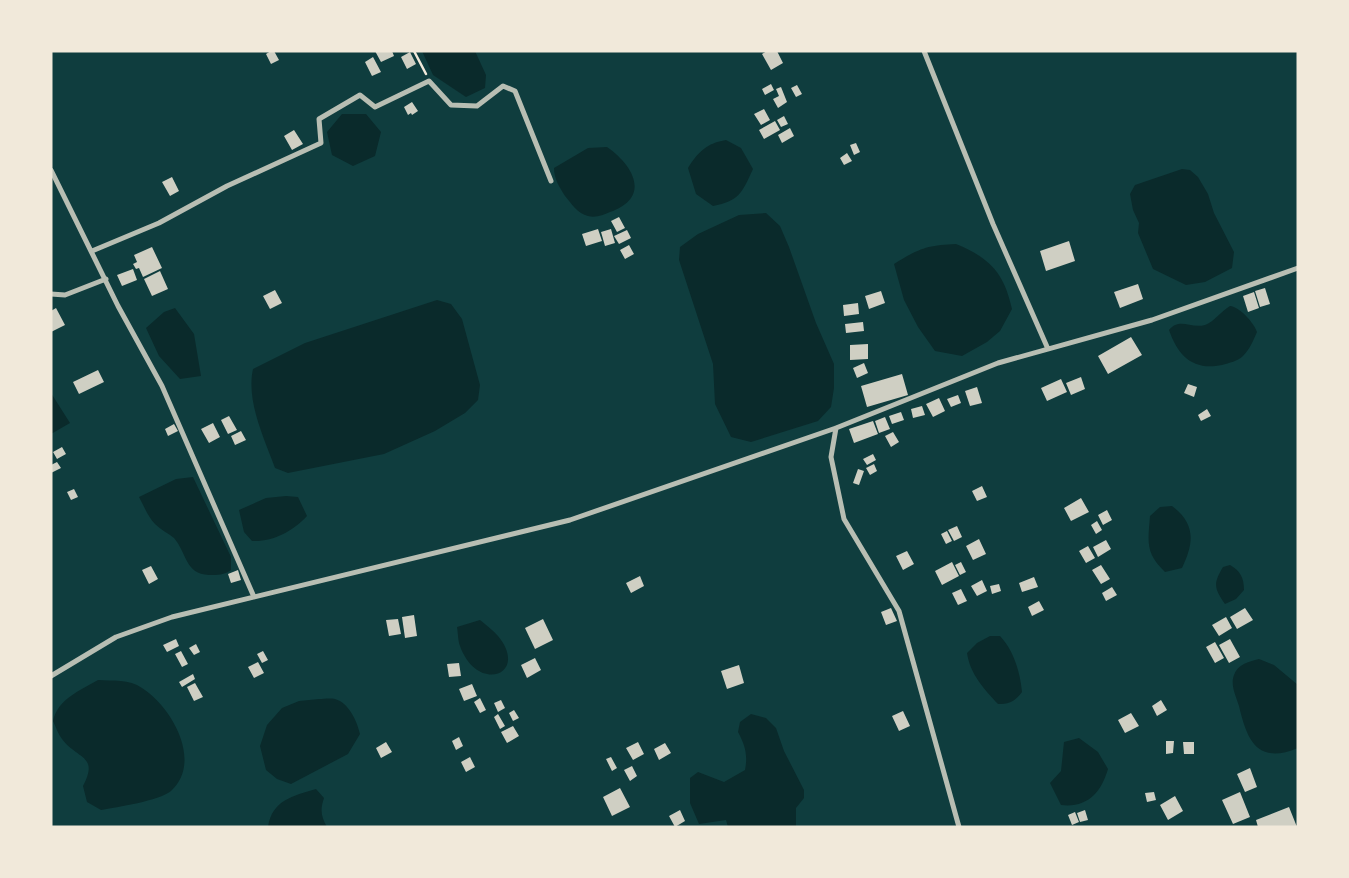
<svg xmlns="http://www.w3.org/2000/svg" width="1349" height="878" font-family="'DejaVu Sans',sans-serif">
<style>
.water{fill:#0a2a2b}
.building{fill:#cfcfc3}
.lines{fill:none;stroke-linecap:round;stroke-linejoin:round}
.path{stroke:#f1e9da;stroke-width:2.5}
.minor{stroke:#b8beb3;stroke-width:5}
</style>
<rect width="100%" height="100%" fill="#0f3d3e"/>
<!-- water -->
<path class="water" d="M422,51h53l11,24 -1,13 -19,9 -33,-22z
M342,114h24l15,18 -6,24 -22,10 -21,-11 -5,-23z
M726,140l15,8 12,21c-11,24 -14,32 -40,37l-17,-12 -8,-26c10,-16 19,-25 38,-28z
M607,147c26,18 45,50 3,65 -7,3 -14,6 -22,4 -10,-2 -17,-13 -23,-20 -6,-10 -11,-17 -11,-28l34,-20z
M1182,169l8,1 8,7 10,17 6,19 20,39 -2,16 -27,14 -19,3 -33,-16 -15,-36 1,-10 -6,-13 -3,-16 5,-9z
M766,213l14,13 9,21 27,76 18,41v24l-3,19 -13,14 -67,21 -20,-5 -16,-33 -2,-40 -34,-104 1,-13 18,-13 41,-19z
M956,244c34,14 48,29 56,65l-12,22 -13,11 -25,14 -27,-5 -17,-24 -14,-27 -10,-36c24,-15 33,-19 62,-20z
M437,300l14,4 11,15 18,66 -2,15 -13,13 -30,18 -51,23 -96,19 -13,-5c-11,-30 -29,-67 -22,-99l52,-26z
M1230,306c10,1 24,17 27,26 -4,9 -7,17 -14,24 -5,5 -14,7 -21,9 -29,6 -44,-9 -53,-35 11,-13 21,-1 36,-5 9,-3 16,-14 25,-19z
M175,308l19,26 7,42 -21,3 -21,-23 -13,-28 18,-16z
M51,393l19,30 -19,11z
M193,477l38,80v13c-7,5 -13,5 -22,5 -24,-1 -22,-22 -35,-37 -6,-5 -13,-8 -19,-14 -7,-7 -11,-18 -16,-27l37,-18z
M286,496l12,1 9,19c-14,15 -34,26 -55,25l-8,-9 -5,-22 27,-12z
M1172,506c24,18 22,37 10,62l-17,4c-20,-19 -17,-30 -15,-56l10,-9z
M1230,565c10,6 14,12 14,25l-8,9 -11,5c-11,-16 -12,-20 -2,-37z
M480,620c6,5 13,10 18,16 32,39 -21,58 -38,10 -2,-5 -2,-13 -3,-19z
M990,636h10c14,15 20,36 22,56 -7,9 -12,12 -24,12 -14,-15 -28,-30 -31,-51l10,-10z
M1259,659l15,6 24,20v63c-41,17 -51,-8 -59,-42 -3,-10 -9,-21 -5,-31 4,-11 14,-13 25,-16z
M98,680c15,1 31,-1 44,8 30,19 61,74 29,103 -12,10 -54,16 -70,19l-14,-8 -4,-16c16,-31 -5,-26 -21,-47 -4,-5 -6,-12 -9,-18 5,-22 26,-30 45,-41z
M319,699c4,0 11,-1 16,0 14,4 22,22 25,35l-12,20 -57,30 -14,-5 -11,-9 -6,-24 7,-21 15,-17 17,-7z
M751,714l15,4 10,10 8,23 20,39v8l-8,10v19h-68l-2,-7 -27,4 -9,-21v-25l8,-6 26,10 21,-12c3,-15 0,-25 -7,-38l2,-10z
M1079,738l19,14 10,17c-7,24 -21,39 -47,36l-11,-22 11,-12 3,-29z
M316,789l8,9c-4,12 -3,18 3,29h-59c4,-27 25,-31 48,-38z"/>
<!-- building -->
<path class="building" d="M271,51h3l5,9 -8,4 -5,-10z
M375,51h17l2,5 -13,6z
M767,51h10l6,12 -12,7 -9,-16z
M410,52l6,12 -9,5 -6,-12z
M373,57l8,15 -9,4 -7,-14z
M771,84l3,6 -9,5 -3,-6z
M797,85l5,9 -6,3 -5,-9z
M781,87l6,15 -9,6 -5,-9 6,-3 -3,-7z
M412,102l6,9 -6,4 -1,-2 -3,2 -4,-8z
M764,109l6,11 -9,5 -7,-11z
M784,116l4,8 -7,3 -4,-7z
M775,121l5,9 -16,9 -5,-9z
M790,128l4,8 -12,7 -4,-8z
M294,130l9,14 -11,6 -8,-14z
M856,143l4,9 -6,3 -4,-10z
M847,153l5,8 -8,4 -4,-7z
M172,177l7,14 -9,5 -8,-14z
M619,217l6,11 -8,4 -6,-11z
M598,229l4,12 -16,5 -4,-12z
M611,229l4,14 -10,3 -4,-14z
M627,230l4,8 -12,6 -5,-8z
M1069,241l6,20 -29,10 -6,-20z
M629,245l5,9 -9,5 -5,-9z
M152,247l10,21 -19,9 -4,-9 -3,1 -3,-5 4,-2 -3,-7z
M133,269l4,11 -15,6 -5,-11z
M160,271l8,18 -16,7 -8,-17z
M1138,284l5,15 -23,9 -6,-16z
M1265,288l5,16 -10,3 -5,-16z
M275,290l7,13 -12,6 -7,-13z
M881,291l4,12 -16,6 -4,-13z
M1254,292l5,16 -11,4 -5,-16z
M858,303l1,11 -15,2 -1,-11z
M56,308l9,17 -14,7v-21z
M863,322l1,9 -18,2 -1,-9z
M1131,337l11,18 -34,19 -10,-18z
M868,344v15l-18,1v-15z
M864,363l4,10 -11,5 -4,-10z
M98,370l6,12 -25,12 -6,-12z
M902,374l6,21 -41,12 -6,-21z
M1081,377l4,12 -14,6 -5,-12z
M1061,379l6,13 -20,9 -6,-13z
M1188,384l9,3 -3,10 -10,-4z
M977,387l5,16 -12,3 -5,-15z
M958,395l3,8 -10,4 -4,-8z
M939,398l6,13 -12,6 -7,-13z
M922,406l3,9 -12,3 -2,-9z
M1207,409l4,7 -10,5 -3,-6z
M901,412l3,8 -12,4 -3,-8z
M229,416l8,14 -9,4 -7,-14z
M885,417l5,12 -11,4 -4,-12z
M873,421l5,13 -24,9 -5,-14z
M213,423l7,14 -11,6 -8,-14z
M174,424l4,7 -10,5 -3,-7z
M241,431l5,9 -11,5 -4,-9z
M893,432l6,10 -8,5 -6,-11z
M62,447l4,7 -9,5 -4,-7z
M873,454l3,6 -9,5 -4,-6z
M57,462l4,6 -10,5v-8z
M874,464l3,7 -7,4 -4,-7z
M858,469l6,2 -5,14 -6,-2z
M982,486l5,11 -10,4 -5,-10z
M74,489l4,8 -7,3 -4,-8z
M1081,498l8,14 -18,9 -7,-13z
M1107,510l5,10 -9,5 -5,-10z
M1097,521l5,9 -6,4 -5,-9z
M957,526l5,11 -8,4 -6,-11z
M947,531l5,10 -6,3 -5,-10z
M979,539l7,15 -13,6 -7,-14z
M1106,540l5,9 -13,8 -5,-10z
M1088,546l7,12 -9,5 -7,-12z
M907,551l7,13 -11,6 -7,-14z
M952,562l7,14 -17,9 -7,-14z
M961,562l5,10 -6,3 -5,-10z
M1101,565l9,14 -9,5 -9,-14z
M151,566l7,13 -9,5 -7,-14z
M238,570l3,10 -10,3 -3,-9z
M640,576l4,10 -13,7 -5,-10z
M1034,577l4,10 -16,5 -3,-9z
M982,580l5,11 -10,5 -6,-10z
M999,584l2,7 -9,3 -2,-8z
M1112,587l5,8 -11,6 -4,-8z
M961,589l6,12 -9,4 -6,-12z
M1039,601l5,9 -12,6 -4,-9z
M891,608l6,13 -11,4 -5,-13z
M1245,608l8,12 -16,9 -7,-12z
M414,615l3,21 -12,2 -3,-21z
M1226,617l6,11 -13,8 -7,-11z
M398,619l3,15 -12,2 -3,-16z
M543,619l10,21 -18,9 -10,-21z
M176,639l3,7 -12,6 -4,-7z
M1230,639l10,18 -11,6 -10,-18z
M1215,642l9,16 -9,5 -9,-16z
M196,644l4,8 -6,3 -5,-7z
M181,651l7,13 -6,3 -7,-13z
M263,651l5,9 -6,3 -5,-9z
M535,658l6,12 -14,8 -6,-13z
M258,662l6,11 -10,5 -6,-11z
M459,663l2,13 -12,1 -2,-13z
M739,665l5,18 -17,6 -6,-18z
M193,674l2,5 -13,8 -3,-5z
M195,683l8,14 -9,4 -7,-14z
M472,684l5,12 -13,5 -5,-12z
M480,698l6,12 -6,3 -6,-11z
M501,700l4,8 -7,4 -4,-9z
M1161,700l6,10 -10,6 -5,-10z
M514,710l5,8 -6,3 -4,-8z
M903,711l7,15 -11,5 -7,-15z
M1131,713l8,13 -14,7 -7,-13z
M498,714l7,12 -5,3 -6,-12z
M513,726l6,10 -12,7 -6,-11z
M459,737l4,9 -7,4 -4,-9z
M1166,741h8l-1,12 -7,1z
M386,742l6,10 -11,6 -5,-10z
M638,742l6,12 -11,6 -7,-12z
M1183,742h11v12h-10z
M665,743l6,10 -12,7 -5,-11z
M470,757l5,10 -9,5 -5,-10z
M611,757l6,11 -5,3 -6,-12z
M632,766l5,10 -7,5 -6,-11z
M1250,768l7,19 -12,5 -8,-18z
M620,788l10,19 -18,9 -9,-19z
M1154,792l2,8 -9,2 -2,-9z
M1240,792l10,25 -17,7 -11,-24z
M1175,796l8,15 -15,9 -8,-15z
M1289,807l8,20h-39l-2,-7z
M680,810l5,11 -10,6 -6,-11z
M1085,810l3,10 -8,2 -3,-9z
M1075,812l4,10 -7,3 -4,-10z"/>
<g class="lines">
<!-- path -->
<path class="path" d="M414,51l12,23"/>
<!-- minor -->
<path class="minor" d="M924,51l69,173 55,125
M51,170l67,136 44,80 92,211
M92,251l67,-28 68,-37 94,-43 -2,-24 41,-24 15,12 54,-26 22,24 26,1 26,-20 12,5 36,90
M51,294l14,1 41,-16
M836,428l-5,29 13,62 55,92 60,216
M51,676l65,-39 56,-20 398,-97 266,-92 162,-65 154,-43 146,-52"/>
</g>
<!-- border -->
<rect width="1349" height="878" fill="none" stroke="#f1e9da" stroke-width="105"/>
</svg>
